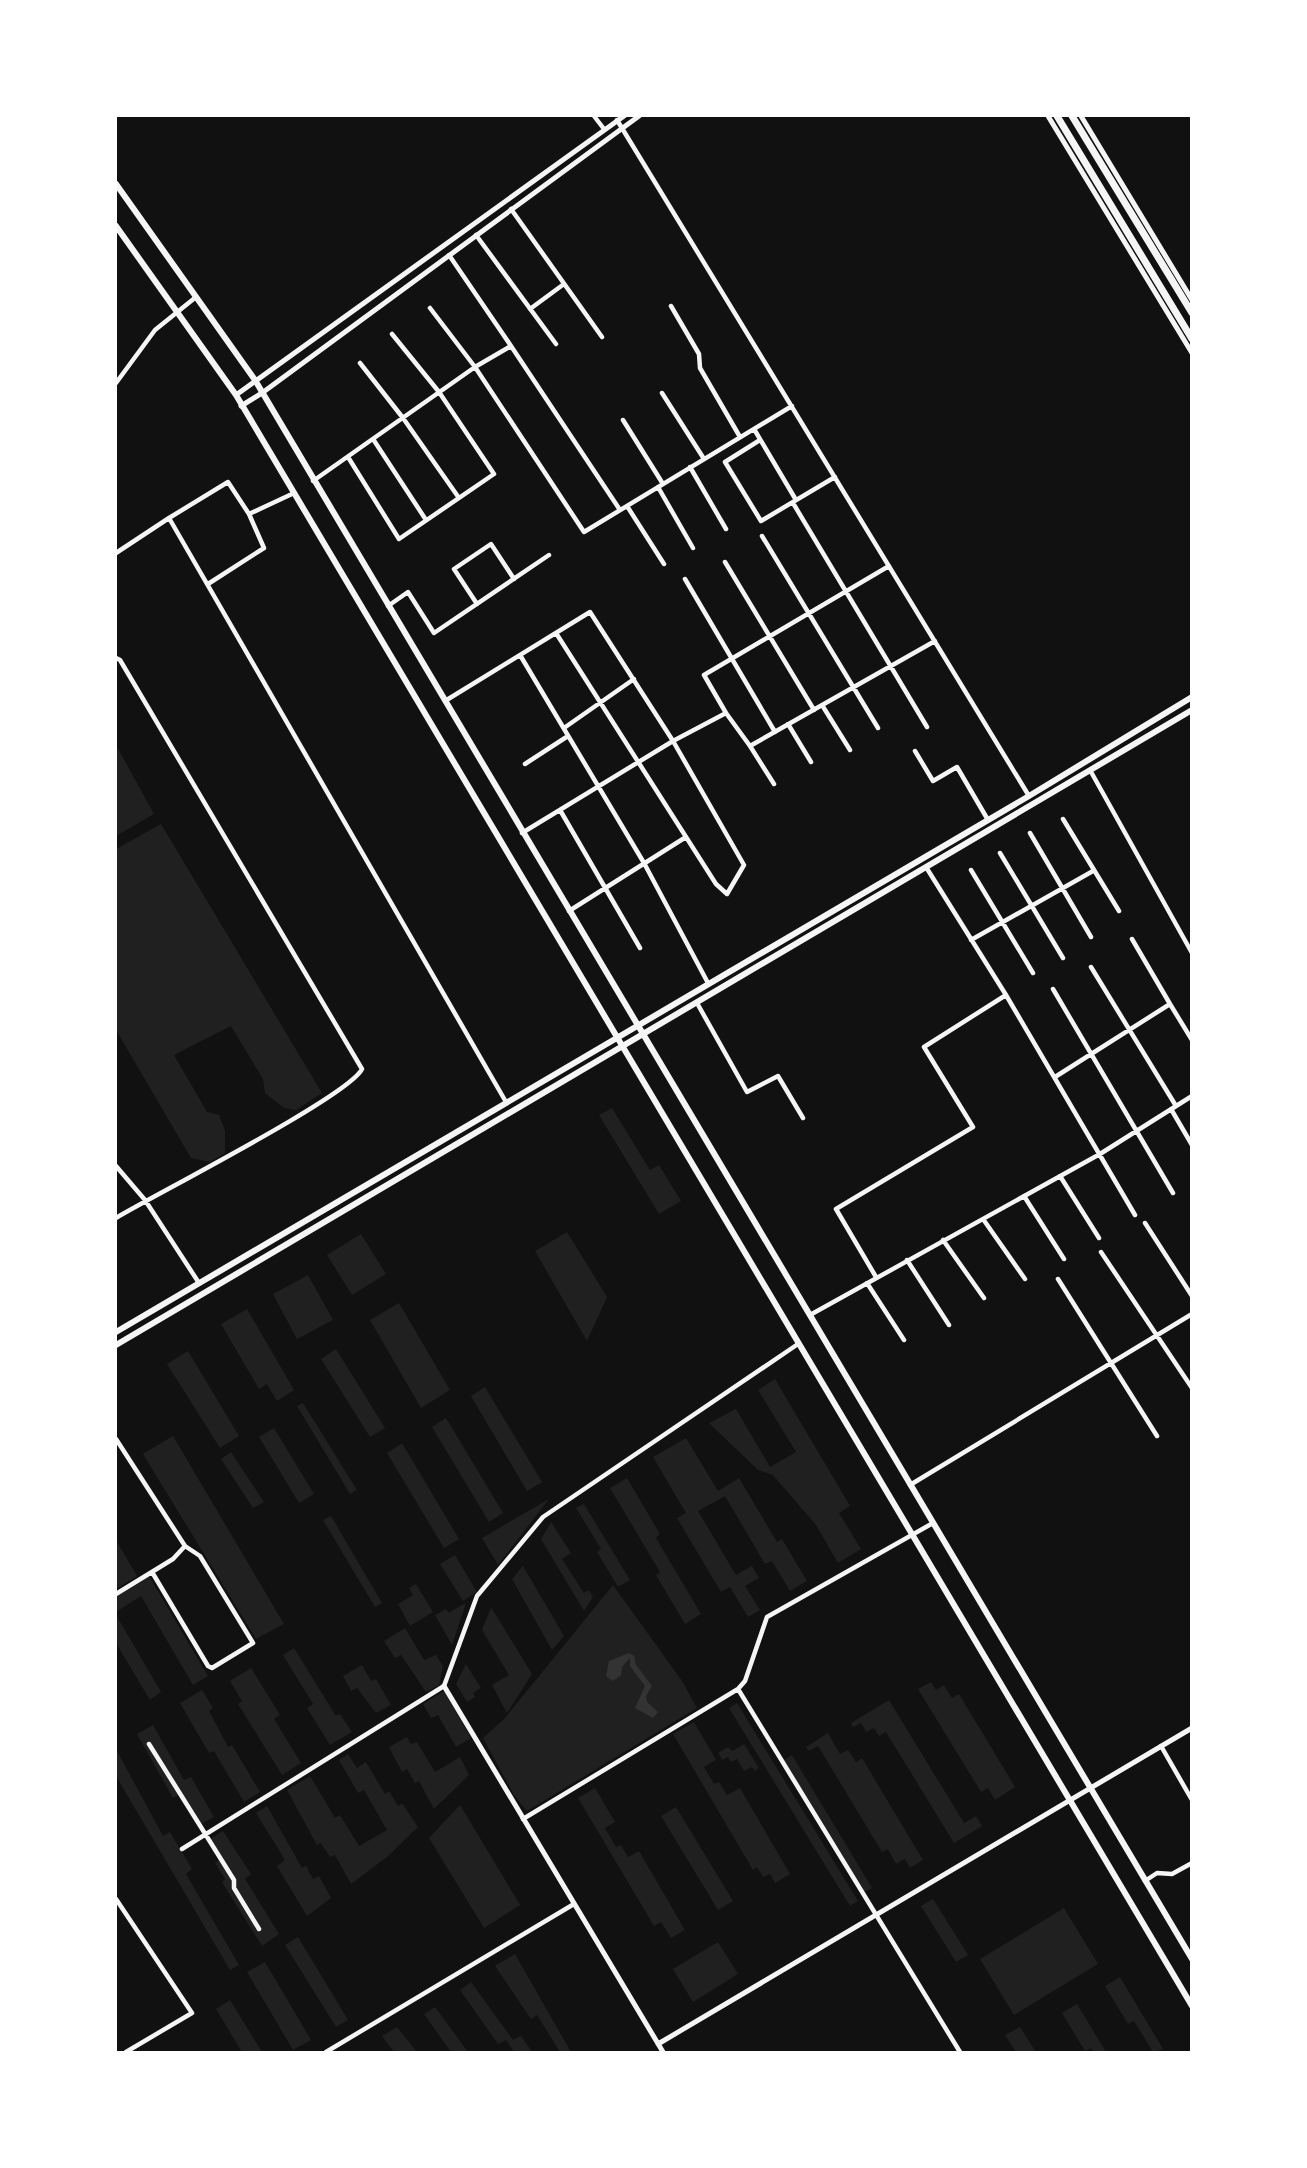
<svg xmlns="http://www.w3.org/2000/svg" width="1307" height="2168" font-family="Inter,sans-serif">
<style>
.green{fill:#202020}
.water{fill:#333}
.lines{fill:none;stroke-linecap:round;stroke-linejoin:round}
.minor{stroke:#f5f5f5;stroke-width:4.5}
.tertiary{stroke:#f5f5f5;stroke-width:5}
.secondary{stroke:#f5f5f5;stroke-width:6}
.primary{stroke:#f5f5f5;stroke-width:7}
</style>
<rect width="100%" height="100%" fill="#111"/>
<!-- green -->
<path class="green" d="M116,745l38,69 -38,22z
M161,824l161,269 -26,17 -12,-2 -19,-15 -2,-14 -32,-53 -57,29 33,57 12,3 6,16v22l-15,9 -19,-4 -75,-128v-181z
M612,1108l38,62 9,-5 22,36 -22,13 -60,-99z
M567,1232l40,65 -20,44 -52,-90z
M361,1234l25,40 -34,21 -25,-40z
M308,1275l25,45 -36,19 -24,-45z
M399,1303l51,87 -29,18 -51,-88z
M247,1309l47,81 -17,11 -10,-17 -8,5 -38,-65z
M336,1349l49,79 -15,9 -49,-78z
M188,1351l51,85 -19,12 -53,-84z
M775,1379l75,127 -11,7 22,36 -23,14 -22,-38 -43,-50 -15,-5 -49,-47 27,-14 34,58 26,-15 -38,-62z
M485,1387l57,95 -15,9 -56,-95z
M303,1403l54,87 -7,4 -53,-88z
M446,1418l57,95 -14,9 -57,-95z
M274,1428l40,66 -15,9 -40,-66z
M173,1436l111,188 -28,15 -113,-185z
M686,1438l32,53 21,-13 38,64 5,-3 25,42 -17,10 -18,-30 -7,3 -40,-68 -27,15 38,64 16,-9 7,12 -14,8 15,24 -12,7 -18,-30 -9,5 -44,-74 9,-5 -33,-56z
M402,1443l57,96 -15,9 -57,-95z
M231,1452l33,50 -11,6 -32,-49z
M627,1478l33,56 -4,4 45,76 -16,10 -29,-49 4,-3 -50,-84z
M549,1499l-51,66 -16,-27z
M584,1504l46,76 -12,7 -21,-35 4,-3 -25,-41z
M331,1516l51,87 -7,4 -52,-87z
M551,1522l20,31 -9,6 22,34 5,-3 4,7 -9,14 -43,-72z
M116,1540l21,36 -21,13z
M455,1555l22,37 -14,9 -23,-37z
M523,1566l41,70 -12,14 -40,-71z
M149,1576l59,100 -15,9 -52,-89 -25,16v-15z
M416,1584l17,28 -23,14 -12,-22 15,-9 -4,-7z
M613,1585l69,96 15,27 -170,103 -13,-16 -31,-57 22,-20z
M465,1603v3l-13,39 -17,-30 11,-6 3,4z
M491,1607l41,67 -25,39 -15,-28 17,-10 -27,-45z
M116,1615l45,77 -11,8 -34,-57z
M405,1628l19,32 12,-5 7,11 -4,19 -13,7 -25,-37 -6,3 -11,-17z
M294,1648l42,68 4,-2 12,18 -22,13 -23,-37 6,-4 -30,-49z
M466,1664l15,24 -8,5 2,4 -8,5 -11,-18z
M362,1665l9,16 5,-2 15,26 -15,8 -19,-25 -6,3 -8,-15z
M251,1668l29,47 -6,4 27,44 -19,12 -44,-71 4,-3 -12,-20z
M931,1682l5,8 8,-5 8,13 7,-4 56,93 -20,13 -7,-12 -7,4 -63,-103z
M202,1690l11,18 -4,3 19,36 4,-2 28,47 -16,10 -30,-51 -5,2 -29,-50z
M444,1691l27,47 -15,9 -18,-32 -7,3 -8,-14z
M889,1700l75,123 12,-7 6,10 -28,17 -68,-111 -7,4 -5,-8 -8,4 -5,-9 -8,4 -2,-4z
M737,1703l121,198 -8,5 -121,-198z
M694,1722l22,38 -12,7 10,17 5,-2 8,13 13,-7 50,86 -15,9 -5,-9 -7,3 -6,-10 -4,3 -80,-136z
M153,1725l31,55 7,-3 23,40 -15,8 -21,-30 -5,3 -36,-64z
M828,1733l12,21 8,-4 8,12 6,-4 61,102 -13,8 -5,-9 -9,5 -8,-15 -6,3 -64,-106 -9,5 -3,-4z
M407,1737l4,7 6,-2 18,30 25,-15 9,18 -35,34 -15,-28 -4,2 -8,-14 -5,3 -13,-25z
M744,1744l15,24 -4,3 -3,-4 -8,4 -7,-12 -6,3 -3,-5 -6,3 -4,-7 10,-6 4,4z
M116,1749l47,87 7,-4 22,37 -6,5 53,91 -9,5 -114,-194z
M348,1754l9,14 9,-6 19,32 4,-3 9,15 4,-3 16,24 -31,30 -36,27 -16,-29 -5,2 -9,-14 -4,2 -30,-55 23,-14 25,42 5,-3 19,31 28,-16 -23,-40 -6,3 -19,-33z
M792,1755l80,133 -7,4 -81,-132z
M595,1788l20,34 -10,6 11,19 5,-2 7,12 11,-6 46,79 -14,8 -10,-16 -7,4 -76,-128z
M460,1805l60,100 -36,23 -55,-90z
M267,1806l35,62 4,-2 7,13 6,-3 12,22 -24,18 -30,-50 8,-6 -29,-47z
M676,1807l57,94 -15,9 -57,-94z
M223,1831l28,43 -6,5 34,55 -17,12 -40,-64 3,-3 -10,-16 4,-3 -11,-20z
M933,1899l35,56 -12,7 -35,-56z
M1064,1908l34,56 -84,51 -34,-56z
M298,1937l50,83 -12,7 -51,-82z
M718,1942l20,32 -45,28 -20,-33z
M515,1954l56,98h-11l-23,-37 -6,4 -36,-53z
M265,1962l46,78 -18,10 -46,-78z
M1120,1977l43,72 -10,3 -19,-31 -6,3 -23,-38z
M471,1982l42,58 8,-4 11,16h-18l-8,-12 -8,4 -38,-54z
M230,2000l32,52h-20l-26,-43z
M1077,2004l29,48h-12l-3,-4 -6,3 -23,-38z
M435,2007l33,45h-17l-27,-38z
M397,2027l20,25h-23l-12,-16z
M1020,2027l16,25h-20l-11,-17z"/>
<!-- water -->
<path class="water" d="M629,1653l5,3 2,9 16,21 -6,10 1,6 11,10 -5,6 -18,-10 10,-22 -15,-20v-8l-8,9 -1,8 -8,6 -7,-5 3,-15z"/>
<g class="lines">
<!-- minor -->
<path class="minor" d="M594,116l10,13
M617,120l412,676
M511,209l91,128
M476,235l80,109
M671,306l28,48 1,14 40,69
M430,308l45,59 36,-21 -62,-91
M530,309l34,-25
M511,346l109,164
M360,363l43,55 56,80
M116,383l39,-53 41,-33
M662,393l42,66
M623,420l40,64
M754,429l42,71
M373,439l53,81
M760,440l-35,22 36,59 74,-44
M348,457l51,82 95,-65 -55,-82 -47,-58
M690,467l36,62
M313,481l162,-114 109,165 208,-126
M658,487l35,61
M793,503l134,224
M627,506l37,58
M169,518l59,-36 21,32 43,-20
M762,536l116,192
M116,553l53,-35 337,584
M725,562l89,148
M685,579l90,153
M208,584l56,-36 -15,-34
M477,604l-23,-35 37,-25 23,35
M388,606l20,-14 26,41 115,-78
M520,655l124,208 64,120
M116,658l4,2 242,409c-13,27 -208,126 -246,149
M445,701l145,-89 83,129 71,124 -17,29 -11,-10 -160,-251
M822,705l28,45
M726,713l24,33 185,-105
M788,724l23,38
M564,728l70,-49
M750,746l24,38
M915,751l18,30 24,-14 31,53
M525,764l43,-28
M1090,770l102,183
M560,810l80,138
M1063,819l56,92
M522,833l151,-92 53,-28 -22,-38 185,-109
M1030,833l61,104
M1000,853l63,105
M926,867l80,128 129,220
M971,870l62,103
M569,911l117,-74
M971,940l122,-69
M1091,967l85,139
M1053,989l120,204
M697,1003l50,89 31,-16 25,42
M1170,1004l22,36
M1055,1077l115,-73 -38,-65
M1171,1109l21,36
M116,1166l29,34 54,83
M1060,1176l39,62
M1024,1196l40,63
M983,1219l42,60
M1145,1223l47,73
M943,1240l41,58
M1101,1252l91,136
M907,1260l42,65
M876,1277l-40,-68 137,-82 -49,-80 82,-52
M1058,1279l99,157
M867,1283l37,57
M810,1315l290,-161 92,-58
M116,1439l69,107 15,10 53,87 -41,25 -4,-2 -56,-94
M910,1485l282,-171
M116,1594l57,-35 12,-13
M738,1689l222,363
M149,1744l85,136v8l25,41
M1161,1746l31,54
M523,1819l215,-130 7,-8 22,-64 166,-94
M182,1849l262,-163 33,-90 66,-79 255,-173
M1145,1881l12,-8 15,1 20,-11
M116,1899l76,114 -66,39
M326,2052l248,-148"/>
<!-- tertiary -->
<path class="tertiary" d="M1048,116l144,237
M1081,116l111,184
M236,395l388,-279
M241,406l21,-13 377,-277
M444,1686l219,366
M658,2044l534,-316"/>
<!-- secondary -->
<path class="secondary" d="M116,184l139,196 937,1579
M116,226l120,169 956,1611
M116,1332l913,-536 163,-99
M116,1345l1076,-635"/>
<!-- primary -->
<path class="primary" d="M1057,116l135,223
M1072,116l120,197"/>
</g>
<!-- border -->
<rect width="1307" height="2168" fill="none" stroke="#ffffff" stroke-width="234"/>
</svg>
